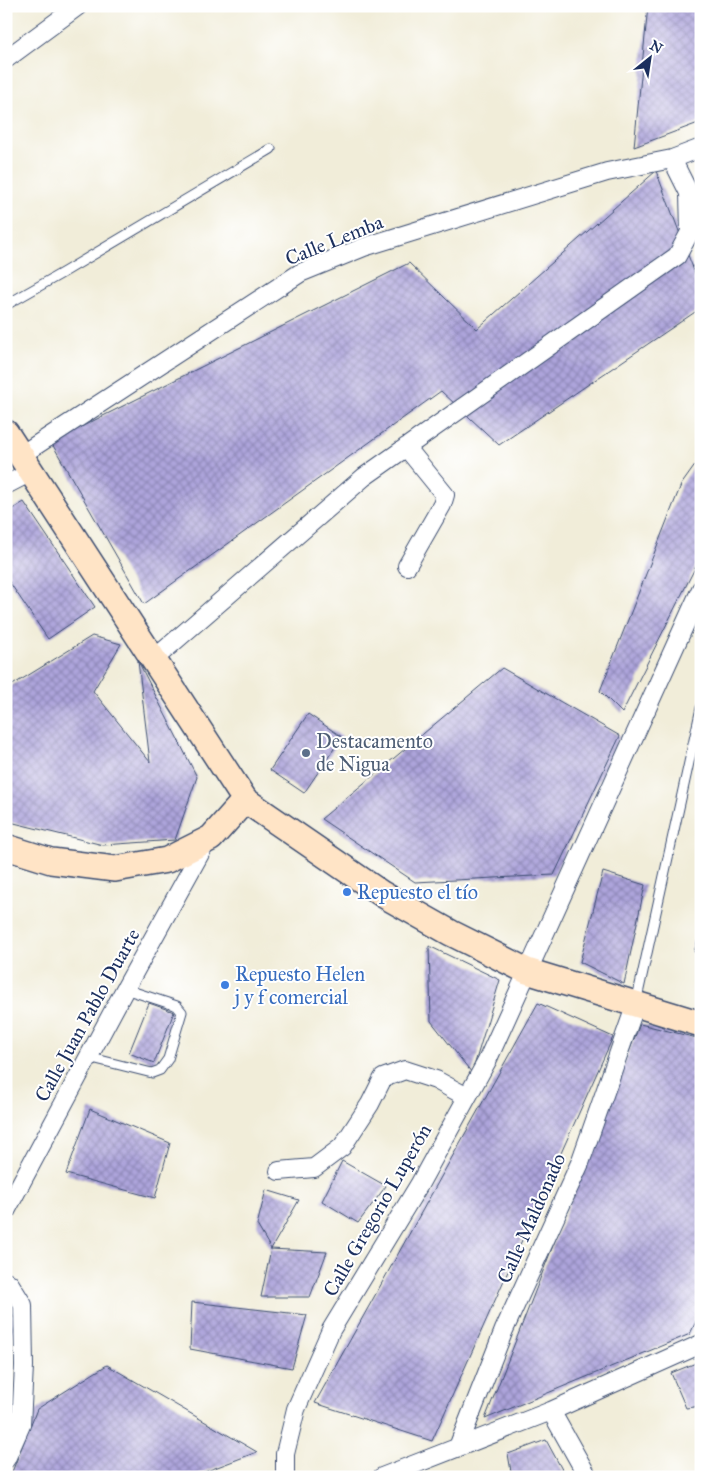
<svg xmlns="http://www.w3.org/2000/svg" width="707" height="1483" font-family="'IM FELL Great Primer',serif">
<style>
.building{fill:url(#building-cross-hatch)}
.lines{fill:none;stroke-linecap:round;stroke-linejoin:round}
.lane-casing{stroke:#3b4c70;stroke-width:11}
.street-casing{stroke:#3b4c70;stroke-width:20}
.secondary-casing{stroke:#3b4c70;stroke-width:28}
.lane{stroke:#fff;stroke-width:9}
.street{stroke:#fff;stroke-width:18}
.secondary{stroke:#ffe4c6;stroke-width:25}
.service-dot{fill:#5c6f8a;stroke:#fff;stroke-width:2}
.shop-dot{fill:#3f7fe0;stroke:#fff;stroke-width:2}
.labels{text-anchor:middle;stroke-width:4;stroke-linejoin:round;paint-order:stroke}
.street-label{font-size:20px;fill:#1b2f5e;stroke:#fff}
.service-label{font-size:20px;fill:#4e5e75;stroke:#fff;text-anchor:start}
.shop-label{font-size:20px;fill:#366cbe;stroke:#fff;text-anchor:start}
</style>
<defs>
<pattern id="building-cross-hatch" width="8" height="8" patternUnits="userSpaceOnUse" patternTransform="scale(1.25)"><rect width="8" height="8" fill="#ada4db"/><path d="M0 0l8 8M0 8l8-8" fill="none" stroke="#8c86b5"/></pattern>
</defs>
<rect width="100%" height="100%" fill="#fff"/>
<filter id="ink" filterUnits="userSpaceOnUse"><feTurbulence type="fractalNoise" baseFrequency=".02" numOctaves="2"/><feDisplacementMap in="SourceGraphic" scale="10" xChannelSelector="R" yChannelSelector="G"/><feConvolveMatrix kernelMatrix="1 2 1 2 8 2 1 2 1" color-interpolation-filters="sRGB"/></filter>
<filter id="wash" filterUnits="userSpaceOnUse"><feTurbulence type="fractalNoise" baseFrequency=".0096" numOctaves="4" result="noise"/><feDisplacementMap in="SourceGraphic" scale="20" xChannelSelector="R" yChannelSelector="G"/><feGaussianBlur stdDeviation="1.12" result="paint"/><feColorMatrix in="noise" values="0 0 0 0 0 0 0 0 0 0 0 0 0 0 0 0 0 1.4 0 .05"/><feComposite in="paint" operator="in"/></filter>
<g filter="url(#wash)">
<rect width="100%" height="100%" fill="#f1edd9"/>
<g id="blocks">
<!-- building -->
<path class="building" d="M648,6h53v116l-67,25z
M656,171l45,118v19l-202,137 -58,-54 -297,213 -93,-162 358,-179 68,66z
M701,457v99l-79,157 -22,-22 81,-206z
M24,502l71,105 -47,32 -42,-62v-64z
M92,636l29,8 -28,47 57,71 -12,-101 59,116 -22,63 -72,5 -97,-24v-132z
M502,668l118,68 -66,139 -139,7 -94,-63z
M308,714l34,23 -38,56 -34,-23z
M603,872l42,13 -21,99 -44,-22z
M700,932h1v23l-7,-3z
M429,946l71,34 -28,93 -41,-52z
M149,1003l25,9 -20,51 -25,-10z
M538,1003l75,34 -181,404 -117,-38z
M640,1024l61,15v272l-11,23 -205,85z
M90,1109l80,34 -15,55 -89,-24z
M342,1161l44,25 -28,37 -36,-22z
M266,1190l33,10 -28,49 56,3 -17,45h-49l10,-48 -14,-24z
M192,1302l115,13 -15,53 -102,-19z
M6,1307l10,14 -9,35h-1z
M701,1361v45l-15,2 -15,-35z
M107,1365l150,87 -66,25h-181l27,-68z
M546,1440l20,37h-54l-4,-23z"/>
</g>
</g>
<g filter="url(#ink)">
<use href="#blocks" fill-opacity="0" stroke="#3b4c70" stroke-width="1"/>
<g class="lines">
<!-- lane casing -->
<g class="lane-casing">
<path id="lane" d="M6,305l58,-33 207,-123
M636,1003l65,-295
M88,1057l64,16 8,-3 8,-11 14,-47 -5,-6 -52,-17"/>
</g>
<!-- street casing -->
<g class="street-casing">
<path id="street" d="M6,59l72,-53
M406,447l39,48 -3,10 -35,61
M21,455l279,-182 64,-26 243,-75 65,-13 29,-11
M6,485l25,-13
M153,660l211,-183 313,-221 13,-24 -1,-39 -17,-34
M279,1171l35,-3 28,-21 28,-43 13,-26 22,-8 31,10 31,17
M6,1211l119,-222 82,-148
M6,1281l4,3 13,21 1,61 -3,59 -15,34
M551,1411l37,66
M458,1447l46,-117 76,-167 56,-159
M285,1477v-23l11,-45 35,-79 88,-145 68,-124 214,-472
M382,1477l169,-66 150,-67"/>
</g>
<!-- secondary casing -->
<g class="secondary-casing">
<path id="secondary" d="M6,433l239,367 137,94 69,39 76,38 174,53
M6,847l45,14 64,8 52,-9 44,-22 34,-38"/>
</g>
<!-- lane -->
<use href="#lane" class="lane"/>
<!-- street -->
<use href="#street" class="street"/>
<!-- secondary -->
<use href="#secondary" class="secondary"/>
</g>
</g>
<!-- markers -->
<circle class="service-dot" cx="306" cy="753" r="5"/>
<g class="shop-dot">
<circle cx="347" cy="892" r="5"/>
<circle cx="225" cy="985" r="5"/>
</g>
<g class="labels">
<!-- street labels -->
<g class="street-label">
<text transform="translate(334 240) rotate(-22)" y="7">Calle Lemba</text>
<text transform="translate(87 1015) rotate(-61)" y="7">Calle Juan Pablo Duarte</text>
<text transform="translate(377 1210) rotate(-60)" y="7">Calle Gregorio Luperón</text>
<text transform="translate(531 1218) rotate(-66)" y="7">Calle Maldonado</text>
</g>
<!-- service labels -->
<g class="service-label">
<text x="316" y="748">Destacamento<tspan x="316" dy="23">de Nigua</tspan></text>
</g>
<!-- shop labels -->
<g class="shop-label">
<text x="357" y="899">Repuesto el tío</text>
<text x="235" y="981">Repuesto Helen<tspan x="235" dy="23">j y f comercial</tspan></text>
</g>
</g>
<!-- margin -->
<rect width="707" height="1483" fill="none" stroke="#fff" stroke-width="25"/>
<!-- north arrow -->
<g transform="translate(650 58) rotate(30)" stroke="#ffffff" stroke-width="4" paint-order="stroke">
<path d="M0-4L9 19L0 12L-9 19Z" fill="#1b2f5e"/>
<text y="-8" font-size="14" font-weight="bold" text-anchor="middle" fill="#1b2f5e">N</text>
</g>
</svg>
